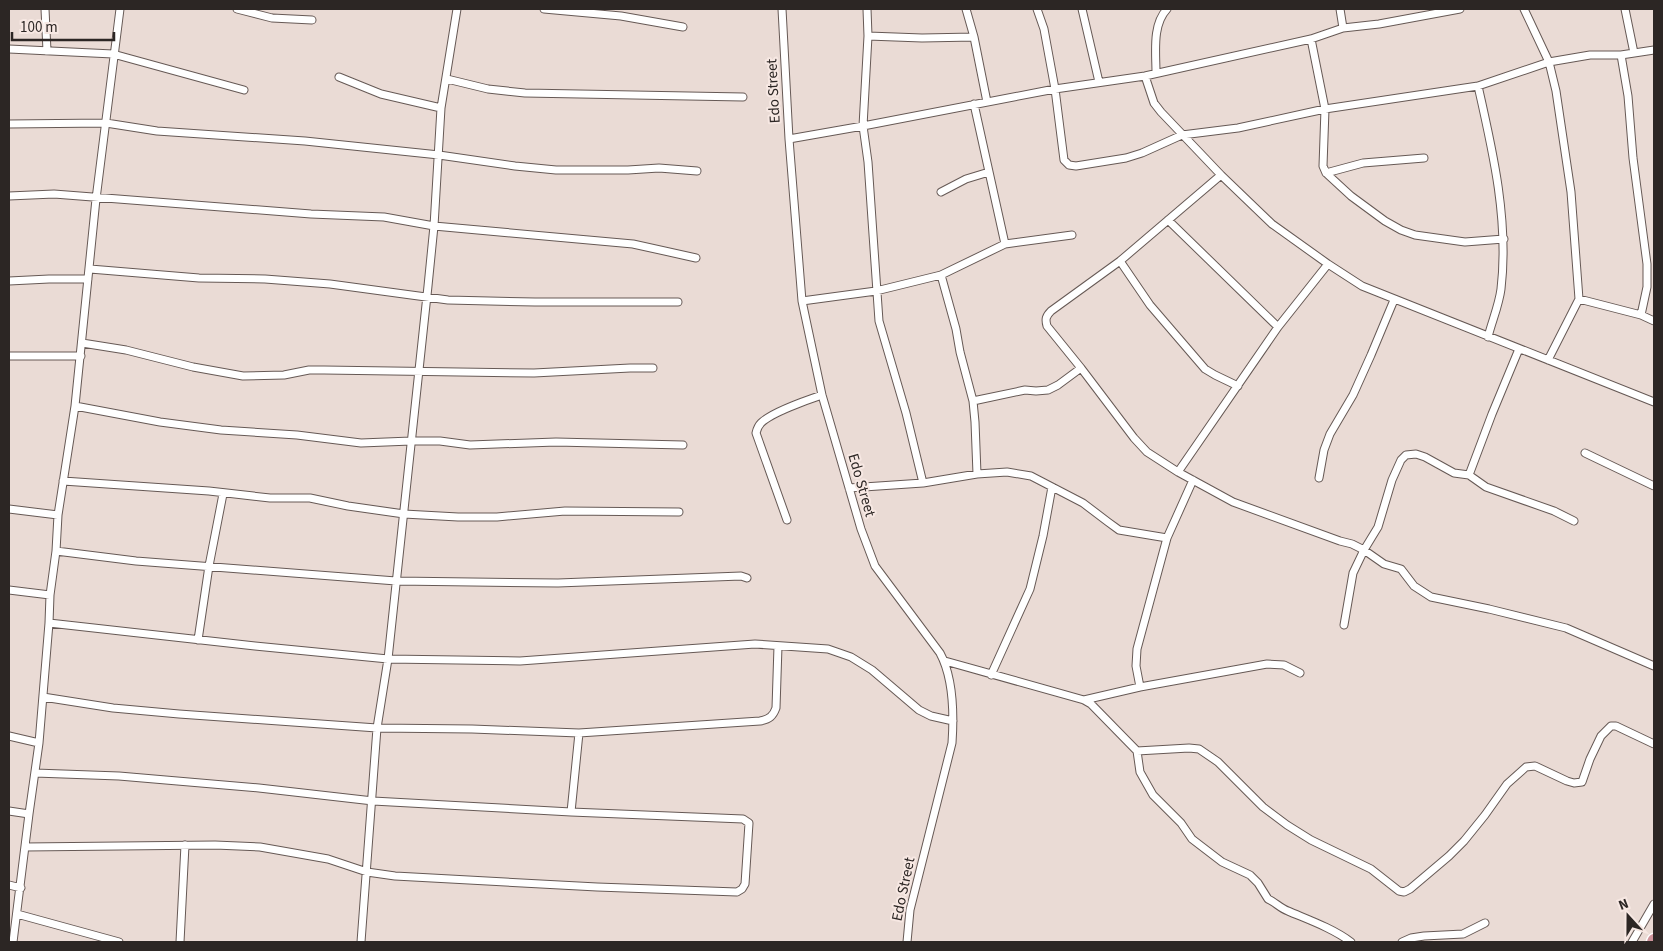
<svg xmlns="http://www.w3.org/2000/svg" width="1663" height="951" font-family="'Source Sans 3',sans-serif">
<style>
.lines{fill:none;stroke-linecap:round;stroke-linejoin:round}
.minor-casing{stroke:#665955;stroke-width:9}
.trunk-casing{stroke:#fff;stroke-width:15}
.minor{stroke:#fff;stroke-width:7}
.trunk{stroke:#cf949c;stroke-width:12}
.labels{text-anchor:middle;stroke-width:4;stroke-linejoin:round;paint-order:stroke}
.street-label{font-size:15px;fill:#2c2624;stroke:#f7e8e3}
</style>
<rect width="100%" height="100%" fill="#eadbd5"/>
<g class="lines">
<!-- minor casing -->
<g class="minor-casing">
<path id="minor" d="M45,9l2,42
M237,9l35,9 40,2
M544,9l77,7 62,11
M782,9l7,130 13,162 20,94 39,134 14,37 65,87c14,26 14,61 12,90l-42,167 -3,32
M867,9l1,27 -5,90 5,36 11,159 27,92 17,70
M966,9l8,28 13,65
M1037,9l7,20 11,60 9,71 5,5 7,1 50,-8 16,-5 40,-18 56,-7 87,-19 153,-23 71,-24 41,-7h31l33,-5
M1082,9l17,73
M1340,9l3,19
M1524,9l25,53 7,29 15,101 8,107
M1625,9l9,44
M868,36l54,2 52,-1
M1311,39l14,70 -2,57 3,7 25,23 34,25 16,9 14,5 50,7 39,-3
M9,49l104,5 131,36
M1621,55l7,41 5,62 14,106v23l-6,28
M1156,73c0,-21 -4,-48 11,-64
M1145,76l9,27 7,9 60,63
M339,77l42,17 60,14
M447,79l41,10 37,4 218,4
M1478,86c15,66 31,135 23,203 -2,16 -9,32 -13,48
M974,104l31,140
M9,124l97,-1 51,8 148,10 134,14 76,11 41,4h72l31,-2 38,3
M789,139l74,-13 192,-37 90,-13 166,-37 32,-11 36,-4 81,-15
M1326,173l37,-10 61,-5
M941,192l25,-13 23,-7
M9,196l45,-2 257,20 73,3 50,9 199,18 63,14
M1168,220l110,107
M1120,261l30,44 55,64 10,6 23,11
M90,269l109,9 66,1 65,5 118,16 87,2h143
M941,275l15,54 4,23 13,49 2,21 2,52
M9,281l40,-2h39
M802,301l74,-10 65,-16 64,-31 67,-9
M82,343l44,7 67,17 50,9 41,-1 25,-5h15l210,3 96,-5h23
M9,356h72
M1548,360l31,-61 62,16 13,6
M973,401l52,-11 11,1 12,-1 10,-5 23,-17
M1654,402l-292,-116 -34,-22 -56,-40 -51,-49 -101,86 -69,50c-5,5 -6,8 -4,15l34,42 53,70 13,14 31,20 55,30 107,39 12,3 12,6 20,14 17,5 13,17 17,11 58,12 77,19 88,38
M75,406l85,16 61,8 76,5 64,8 50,-2h29l30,4 86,-3 127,3
M1585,453l69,33
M1178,472l100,-145 50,-63
M1469,475l23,-61 27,-65
M1319,478l5,-28 6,-16 23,-39 18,-40 23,-55
M63,481l146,10 61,7h40l38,8 56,8 54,3h39l68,-6 114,1
M849,488l74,-5 54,-9 30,-2 24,4 52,27 25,19 11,8 48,8
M9,509l49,6
M787,520l-31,-87c1,-4 2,-7 5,-10 10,-10 46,-23 61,-28
M56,551l80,10 260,20 162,2 183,-7 6,2
M9,590l41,5
M49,623l206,23 133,13 132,2 235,-17 73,5 23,8 21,13 47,40 12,6 22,5
M1344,625l9,-52 11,-23 14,-23 14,-47 9,-20 5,-5 10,-1 9,3 29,16 15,2 17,12 68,24 20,10
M198,640l11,-74 14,-72
M945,661l139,39 7,4 46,47 52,-3 10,1 19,13 45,45 24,18 24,15 60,29 28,22 5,1 6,-3 39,-33 15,-15 21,-26 22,-31 19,-17 9,-1 32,15 7,2 8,-1 8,-23 11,-23 10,-10h5l38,18
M991,675l39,-86 13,-53 9,-49
M1140,687l-4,-21 1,-17 30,-111 26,-58
M43,697l70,11 66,6 198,14 95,1 107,4 181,-12c10,-2 13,-5 16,-13l2,-62
M1084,700l56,-13 127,-23 17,1 16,8
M9,736l30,7
M1137,751l3,21 13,23 28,28 11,16 30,23 28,13 8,8 10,16c7,3 12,9 20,12 21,9 44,17 63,31
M9,811l20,3
M571,812l8,-79
M25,847l190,-2 45,2 68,12 39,13 28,4 202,11 140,5 5,-3 3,-5 4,-61 -6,-4 -172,-7 -198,-11 -114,-13 -140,-12 -84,-3
M9,885l12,3
M17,914l102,28
M13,942l16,-128 10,-71 10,-120 1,-28 6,-44 2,-36 17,-109 21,-207 24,-190
M180,942l5,-97
M361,942l16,-214 11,-69 40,-373 6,-60 7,-118 16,-99
M1402,942l9,-4 13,-2 39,-2 22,-11
M1632,942l22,-38"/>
</g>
<!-- trunk casing -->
<g class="trunk-casing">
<path id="trunk" d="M1653,942l1,-2"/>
</g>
<!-- minor -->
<use href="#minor" class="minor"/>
<!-- trunk -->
<use href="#trunk" class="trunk"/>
</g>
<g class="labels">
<!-- street labels -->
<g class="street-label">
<text transform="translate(773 91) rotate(-93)" y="5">Edo Street</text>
<text transform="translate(862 485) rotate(74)" y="5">Edo Street</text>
<text transform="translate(903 889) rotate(-78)" y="5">Edo Street</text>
</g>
</g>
<!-- border -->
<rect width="1663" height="951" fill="none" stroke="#2c2624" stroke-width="20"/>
<!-- north arrow -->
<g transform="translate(1628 916) rotate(339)" stroke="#f7e8e3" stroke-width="4" paint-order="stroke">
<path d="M0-4L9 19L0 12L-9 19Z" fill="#2c2624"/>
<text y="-8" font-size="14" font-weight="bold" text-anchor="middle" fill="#2c2624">N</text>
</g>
<!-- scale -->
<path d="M12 32v8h102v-8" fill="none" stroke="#2c2624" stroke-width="2.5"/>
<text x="20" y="32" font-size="15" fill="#2c2624" stroke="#f7e8e3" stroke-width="4" paint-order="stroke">100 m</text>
</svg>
